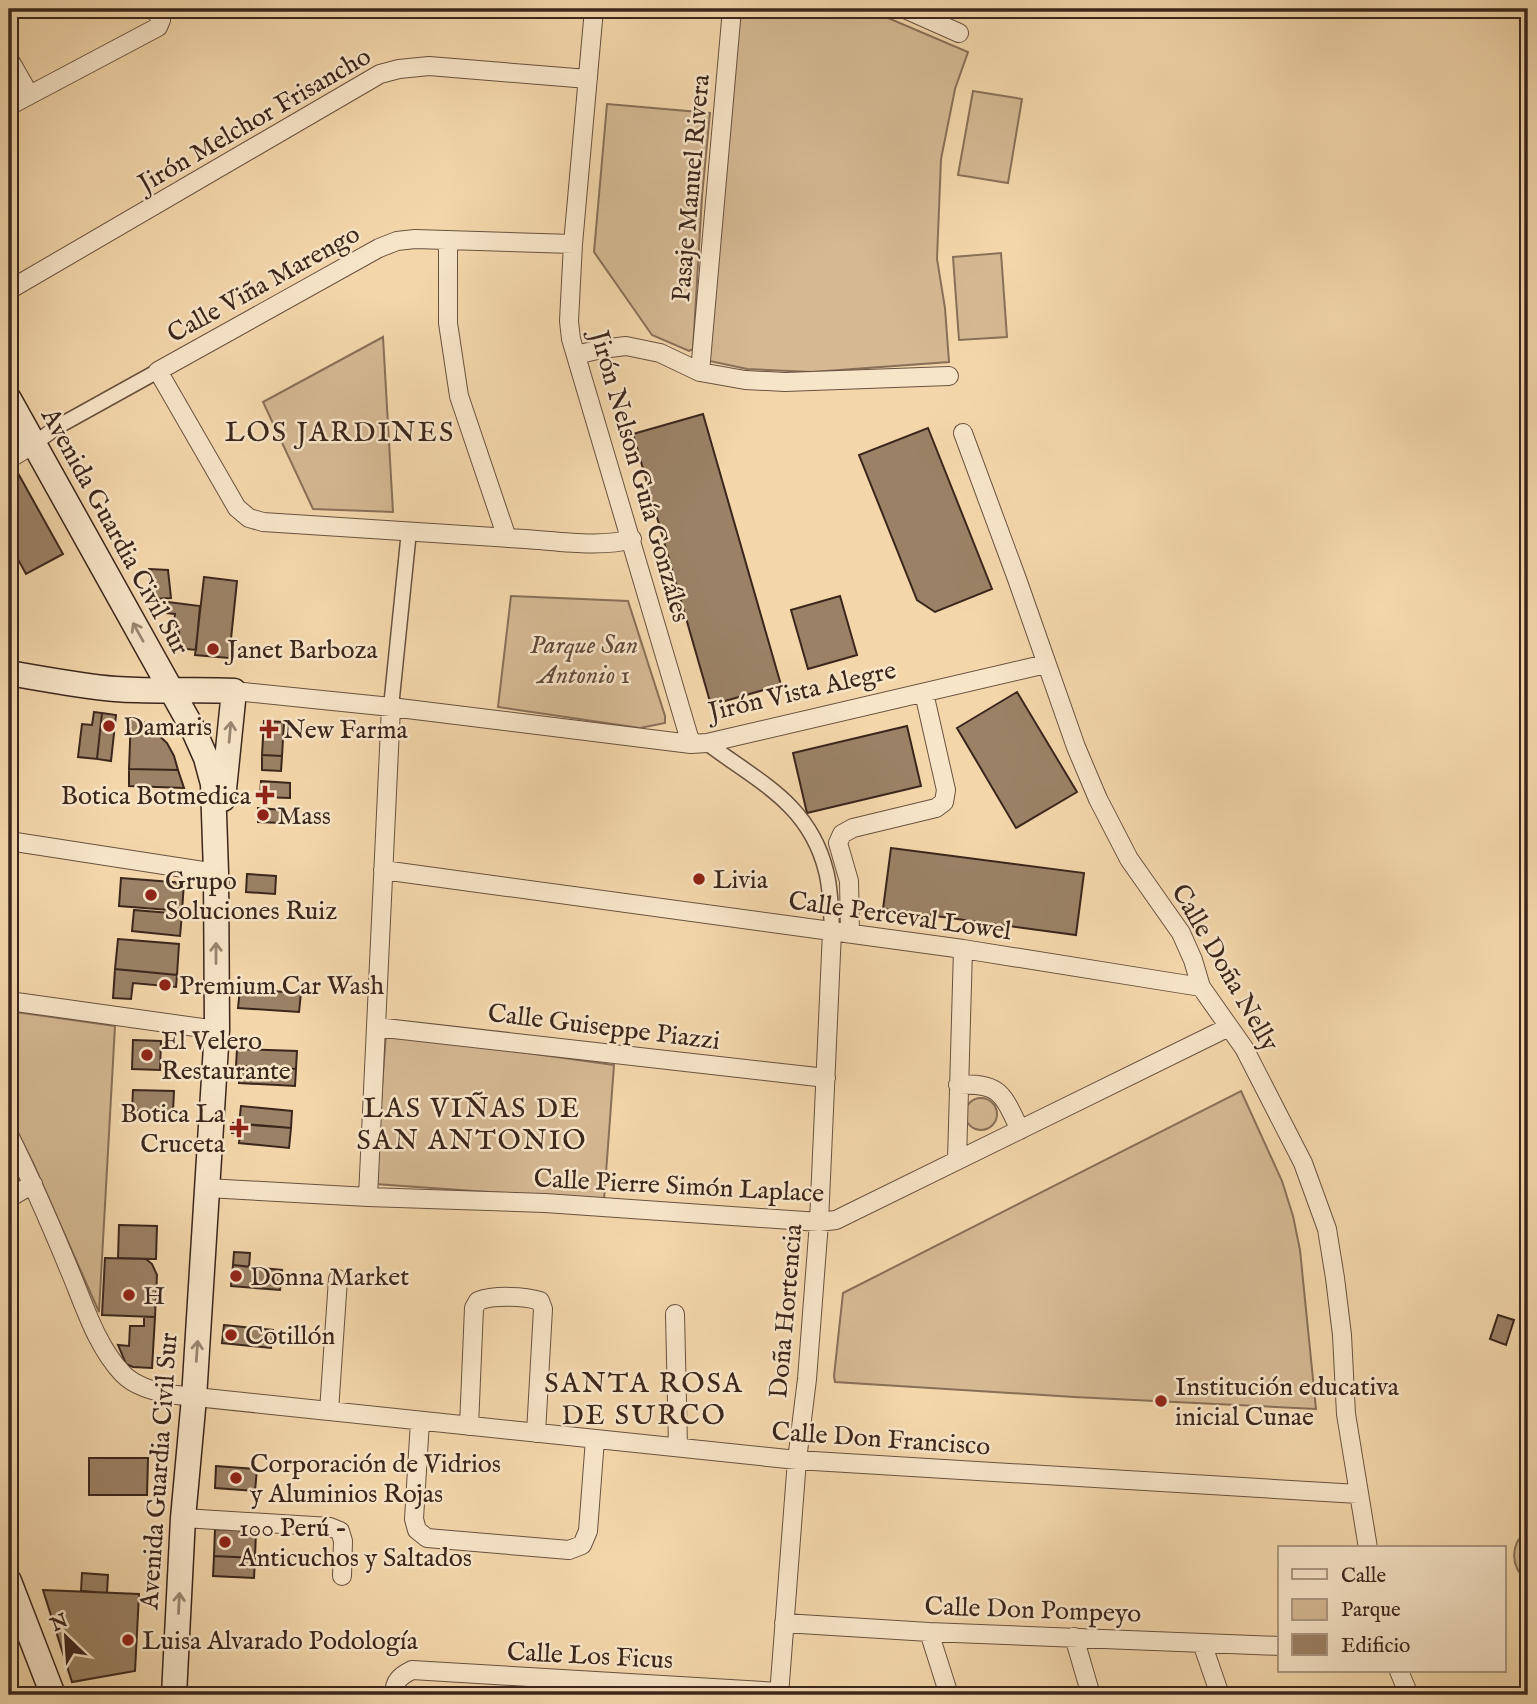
<svg xmlns="http://www.w3.org/2000/svg" width="1537" height="1704" font-family="'IM FELL English',serif">
<style>
.green{fill:#d4b993;stroke:#887058;stroke-width:2}
.building{fill:#9b8266;stroke:#3b261c;stroke-width:2}
.lines{fill:none;stroke-linecap:round;stroke-linejoin:round}
.pedestrian-casing{stroke:#695240;stroke-width:17}
.minor-casing{stroke:#695240;stroke-width:20}
.secondary-casing{stroke:#3b261c;stroke-width:27}
.pedestrian{stroke:#f7e5c8;stroke-width:14}
.minor{stroke:#f7e5c8;stroke-width:18}
.secondary{stroke:#f7e5c8;stroke-width:24}
.oneway{stroke:#998672}
.poi-dot{fill:#8f2418;stroke:#f7e5c8;stroke-width:2.5}
.labels{text-anchor:middle;stroke-width:5;stroke-linejoin:round;paint-order:stroke}
.street-label{font-size:26px;fill:#3b261c;stroke:#f7e5c8}
.park-label{font-size:26px;font-style:italic;fill:#614b3a;stroke:#f7e5c8}
.poi-label{font-size:26px;fill:#3b261c;stroke:#f7e5c8;text-anchor:start}
.neighbourhood-label{font-size:28px;letter-spacing:2px;fill:#3b261c;stroke:#f7e5c8}
</style>
<rect width="100%" height="100%" fill="#f3d7ab"/>
<filter id="stains"><feTurbulence type="fractalNoise" baseFrequency=".00286" numOctaves="4"/><feColorMatrix values="0 0 0 0 .2 0 0 0 0 .09 0 0 0 0 .02 0 0 0 .5 -.17"/></filter>
<radialGradient id="worn" r=".72"><stop offset=".6" stop-color="#630" stop-opacity="0"/><stop offset="1" stop-color="#630" stop-opacity=".3"/></radialGradient>
<!-- green -->
<path class="green" d="M737,9h130l101,43 -13,37 -14,70 -4,100 8,49 4,54 -137,10 -65,-3 -42,-9z
M973,91l49,8 -14,84 -50,-8z
M607,104l103,9 -8,84 -9,152 -4,2 -37,-16 -58,-83z
M1001,253l6,84 -48,3 -6,-83z
M383,337l10,175 -80,-3 -50,-107z
M511,596l117,5 37,115v7l-25,5 -142,-21z
M9,1011l106,15 -16,286 -65,-147 -25,-50z
M386,1033l228,32 -10,135 -229,-16z
M1241,1091l41,90 11,35 7,34 16,159 -242,-12 -239,-15 -1,-6 9,-83z
M965 1114a16 16 0 1 1 32 0a16 16 0 1 1-32 0Z
M1528,1530v52c-18,-15 -19,-38 0,-52z"/>
<!-- building -->
<path class="building" d="M703,414l78,271 -70,20 -78,-271z
M928,428l64,161 -57,23 -18,-12 -58,-145z
M19,475l44,79 -37,20 -17,-31v-62z
M149,569l19,1 3,28 -20,1z
M204,577l33,4 -8,77 -34,-3z
M840,596l17,59 -49,14 -17,-59z
M168,602l32,4 -4,44 -19,-2 2,-16h-6l2,-18 -9,-1z
M1017,692l60,100 -61,36 -59,-100z
M94,712l8,1 -5,46 -19,-2 4,-33 10,1z
M102,713l14,2 -5,46 -14,-2z
M131,716l7,2 11,8 18,17 7,13 4,14 -49,-1z
M264,721l20,1 -2,34 -20,-1z
M907,726l14,60 -114,27 -14,-60z
M262,755l20,1 -1,15 -19,-1z
M129,769l49,1 6,18 -55,-2z
M261,781l29,2v15l-30,-1z
M258,808l25,2 -1,13 -24,-1z
M891,848l193,25 -8,62 -193,-26z
M247,874l29,2 -1,18 -29,-2z
M121,878l63,5 -2,28 -63,-5z
M134,910l48,4 -2,22 -48,-5z
M118,939l61,5 -2,31 -62,-6z
M115,969l62,6 -1,12 -43,-4 -2,16 -18,-1z
M240,989l61,4 -2,19 -61,-4z
M133,1040l28,1 -1,29 -28,-1z
M237,1049l60,2 -1,18 -60,-3z
M240,1066l56,3 -1,17 -56,-3z
M133,1090l41,1 -1,21 -41,-2z
M241,1106l51,5 -1,17 -52,-4z
M233,1123l58,5 -2,20 -50,-5 1,-10h-8z
M119,1225l38,1 -1,33 -38,-1z
M234,1252l16,1 -1,14 -16,-2z
M105,1258l41,1 6,5 5,11 -2,42 -53,-2z
M233,1265l49,5 -2,20 -49,-4z
M1528,1313v23l-7,-3z
M1498,1315l16,5 -8,25 -16,-6z
M144,1317h11l-3,51 -19,-1 -7,-3 -8,-19 11,1 1,-20h14z
M224,1325l49,5 -2,18 -49,-5z
M89,1458h59l-1,37h-58z
M216,1466l41,3 -2,22 -40,-3z
M215,1529l41,2 -1,27 -41,-2z
M214,1556l41,2 -1,20 -41,-2z
M82,1573l26,2 -1,18 -26,-2z
M43,1590l96,4 -4,77 -63,11z"/>
<g class="lines">
<!-- pedestrian casing -->
<g class="pedestrian-casing">
<path id="pedestrian" d="M34,444l23,-17 101,-56
M391,707l18,-176
M707,743c51,39 102,60 119,128 5,19 5,41 6,60"/>
</g>
<!-- minor casing -->
<g class="minor-casing">
<path id="minor" d="M594,9l-21,235 -4,77 2,18 120,405
M905,9l54,24
M9,59l20,35
M9,106l149,-79 3,-7 -7,-11
M448,240v83l11,73 48,142
M573,244l-158,-5 -18,2 -18,7 -221,123 79,137 12,10 14,4c88,5 175,12 262,17 32,2 76,9 107,0
M9,290l371,-216 19,-5 30,-3 159,13
M576,355l25,-6 25,-3 34,7 40,19 45,8 40,2 164,-6
M700,372l32,-363
M963,433l54,146 59,168 22,52 31,60 52,74 12,27 8,27 43,61 59,115 24,66 8,49 7,57 4,79 22,134
M9,459l25,-15
M234,691l157,16 300,37 16,-1 339,-79
M9,841l207,32
M383,870l580,79 238,38
M850,933l-1,-52 -11,-38 4,-9 11,-6 83,-20 8,-6 2,-12 -22,-97
M9,1001l208,29
M376,1027l450,51
M958,1085c43,-3 45,10 62,45
M9,1135c22,44 41,88 60,134 15,35 27,77 54,105 12,12 28,16 44,20l630,66 561,34
M957,1160l6,-211
M207,1188l161,9 177,6 274,19 17,-2 393,-193
M368,1197l23,-490
M9,1198l24,-14
M675,1314l3,133
M329,1411l9,-132
M420,1421l-6,98 3,11 10,8 142,12 13,-5 6,-14 7,-92
M469,1426l5,-118 4,-7c15,-6 47,-5 62,0l3,8 -7,124
M183,1518l147,9 10,4 3,10 -1,35
M784,1623l145,9 351,14
M929,1632l20,63
M1074,1637l17,58
M1202,1643l18,52
M1399,1671l10,24
M394,1695c0,-14 6,-19 18,-25l367,22
M779,1695l18,-235 10,-81 12,-157 13,-291"/>
</g>
<!-- secondary casing -->
<g class="secondary-casing">
<path id="secondary" d="M9,399l185,332 12,27 7,26 3,89 1,157 -23,368 -11,120 -9,177
M9,673c35,6 71,13 106,16 40,3 79,0 119,2l-11,108
M9,1581l44,114"/>
</g>
<!-- pedestrian -->
<use href="#pedestrian" class="pedestrian"/>
<!-- minor -->
<use href="#minor" class="minor"/>
<!-- secondary -->
<use href="#secondary" class="secondary"/>
</g>
<!-- one-way arrows -->
<defs><path id="oneway-shaft" d="M-6 0H5M1.5-3L5.5 0L1.5 3" fill="none" stroke-width="1.6" stroke-linecap="round" stroke-linejoin="round" transform="scale(1.75)"/></defs>
<g class="oneway">
<use href="#oneway-shaft" transform="translate(138 632) rotate(-119)"/>
<use href="#oneway-shaft" transform="translate(230 732) rotate(-85)"/>
<use href="#oneway-shaft" transform="translate(216 953) rotate(-90)"/>
<use href="#oneway-shaft" transform="translate(197 1351) rotate(-86)"/>
<use href="#oneway-shaft" transform="translate(179 1603) rotate(-87)"/>
</g>
<!-- markers -->
<g class="poi-dot">
<circle cx="213" cy="649" r="7"/>
<circle cx="109" cy="726" r="7"/>
<path d="M265.5 718.5h7v7h7v7h-7v7h-7v-7h-7v-7h7z"/>
<path d="M261.5 784.5h7v7h7v7h-7v7h-7v-7h-7v-7h7z"/>
<circle cx="263" cy="815" r="7"/>
<circle cx="699" cy="879" r="7"/>
<circle cx="151" cy="895" r="7"/>
<circle cx="165" cy="985" r="7"/>
<circle cx="147" cy="1055" r="7"/>
<path d="M235.5 1117.5h7v7h7v7h-7v7h-7v-7h-7v-7h7z"/>
<circle cx="236" cy="1276" r="7"/>
<circle cx="129" cy="1295" r="7"/>
<circle cx="231" cy="1335" r="7"/>
<circle cx="1161" cy="1401" r="7"/>
<circle cx="236" cy="1478" r="7"/>
<circle cx="225" cy="1542" r="7"/>
<circle cx="128" cy="1640" r="7"/>
</g>
<g class="labels">
<!-- street labels -->
<g class="street-label">
<text transform="translate(254 119) rotate(-30)" y="9">Jirón Melchor Frisancho</text>
<text transform="translate(690 188) rotate(-85)" y="9">Pasaje Manuel Rivera</text>
<text transform="translate(263 283) rotate(-29)" y="9">Calle Viña Marengo</text>
<text transform="translate(641 476) rotate(74)" y="9">Jirón Nelson Guía Gonzáles</text>
<text transform="translate(116 531) rotate(61)" y="9">Avenida Guardia Civil Sur</text>
<text transform="translate(802 690) rotate(-13)" y="9">Jirón Vista Alegre</text>
<text transform="translate(900 915) rotate(8)" y="9">Calle Perceval Lowel</text>
<text transform="translate(1226 967) rotate(60)" y="9">Calle Doña Nelly</text>
<text transform="translate(604 1026) rotate(7)" y="9">Calle Guiseppe Piazzi</text>
<text transform="translate(679 1185) rotate(3)" y="9">Calle Pierre Simón Laplace</text>
<text transform="translate(785 1311) rotate(-85)" y="9">Doña Hortencia</text>
<text transform="translate(881 1438) rotate(4)" y="9">Calle Don Francisco</text>
<text transform="translate(158 1471) rotate(-86)" y="9">Avenida Guardia Civil Sur</text>
<text transform="translate(1033 1609) rotate(2)" y="9">Calle Don Pompeyo</text>
<text transform="translate(590 1655) rotate(3)" y="9">Calle Los Ficus</text>
</g>
<!-- park labels -->
<g class="park-label">
<text x="584" y="653">Parque San<tspan x="584" dy="30">Antonio 1</tspan></text>
</g>
<!-- poi labels -->
<g class="poi-label">
<text x="227" y="658">Janet Barboza</text>
<text x="123" y="735">Damaris</text>
<text x="283" y="738">New Farma</text>
<text x="251" y="804" text-anchor="end">Botica Botmedica</text>
<text x="277" y="824">Mass</text>
<text x="713" y="888">Livia</text>
<text x="165" y="889">Grupo<tspan x="165" dy="30">Soluciones Ruiz</tspan></text>
<text x="179" y="994">Premium Car Wash</text>
<text x="161" y="1049">El Velero<tspan x="161" dy="30">Restaurante</tspan></text>
<text x="225" y="1122" text-anchor="end">Botica La<tspan x="225" dy="30">Cruceta</tspan></text>
<text x="250" y="1285">Donna Market</text>
<text x="143" y="1304">H</text>
<text x="245" y="1344">Cotillón</text>
<text x="1175" y="1395">Institución educativa<tspan x="1175" dy="30">inicial Cunae</tspan></text>
<text x="250" y="1472">Corporación de Vidrios<tspan x="250" dy="30">y Aluminios Rojas</tspan></text>
<text x="239" y="1536">100 Perú -<tspan x="239" dy="30">Anticuchos y Saltados</tspan></text>
<text x="142" y="1649">Luisa Alvarado Podología</text>
</g>
<!-- neighbourhood labels -->
<g class="neighbourhood-label">
<text x="340" y="441">LOS JARDINES</text>
<text x="472" y="1117">LAS VIÑAS DE<tspan x="472" dy="32">SAN ANTONIO</tspan></text>
<text x="644" y="1392">SANTA ROSA<tspan x="644" dy="32">DE SURCO</tspan></text>
</g>
</g>
<!-- margin -->
<rect width="1537" height="1704" fill="none" stroke="#f3d7ab" stroke-width="35"/>
<rect x="10" y="10" width="1516" height="1683" fill="none" stroke="#3b261c" stroke-width="3.5"/>
<rect x="18" y="18" width="1502" height="1669" fill="none" stroke="#3b261c" stroke-width="2"/>
<!-- legend -->
<rect x="1278" y="1546" width="228" height="126" fill="#f7e5c8" stroke="#ac9983" stroke-width="2"/>
<rect x="1292" y="1569" width="35" height="10" fill="#f7e5c8" stroke="#ac9983" stroke-width="2"/>
<text x="1341" y="1582" font-size="21" fill="#3b261c">Calle</text>
<rect x="1292" y="1599" width="35" height="21" fill="#d4b993" stroke="#ac9983" stroke-width="2"/>
<text x="1341" y="1616" font-size="21" fill="#3b261c">Parque</text>
<rect x="1292" y="1634" width="35" height="21" fill="#9b8266" stroke="#ac9983" stroke-width="2"/>
<text x="1341" y="1652" font-size="21" fill="#3b261c">Edificio</text>
<!-- north arrow -->
<g transform="translate(66 1637) rotate(335)" stroke="#f7e5c8" stroke-width="5" paint-order="stroke">
<path d="M0-5L12 26L0 18L-12 26Z" fill="#3b261c"/>
<text y="-10" font-size="19" font-weight="bold" text-anchor="middle" fill="#3b261c">N</text>
</g>
<rect width="100%" height="100%" filter="url(#stains)"/>
<rect width="100%" height="100%" fill="url(#worn)"/>
</svg>
